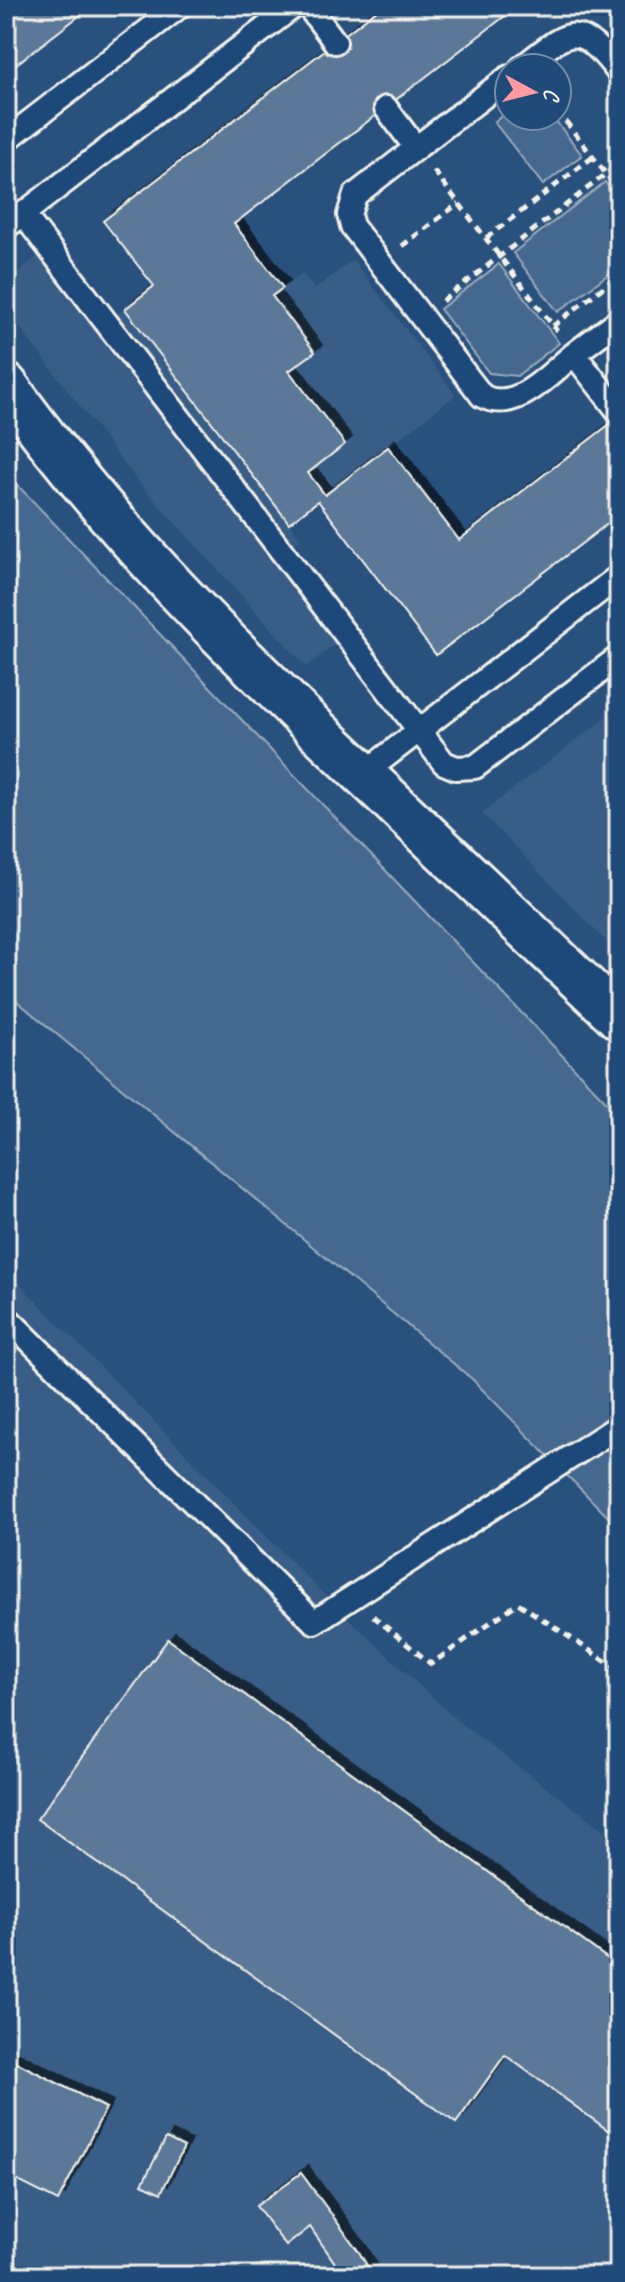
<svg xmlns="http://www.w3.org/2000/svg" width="625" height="2282" font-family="Caveat,sans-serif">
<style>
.built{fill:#375d86}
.green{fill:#45688e;stroke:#9cacbb;stroke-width:2}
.building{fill:#5b7899;stroke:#f4f1e8;stroke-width:2;filter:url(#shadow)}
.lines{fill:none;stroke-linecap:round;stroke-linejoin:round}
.service-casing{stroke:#f4f1e8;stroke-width:28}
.minor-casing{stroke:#f4f1e8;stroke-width:48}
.path{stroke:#f4f1e8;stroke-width:5;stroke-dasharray:8 6;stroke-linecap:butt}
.service{stroke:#1f4a7a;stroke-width:22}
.minor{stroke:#1f4a7a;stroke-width:42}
</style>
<defs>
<filter id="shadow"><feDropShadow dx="7" dy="-7" stdDeviation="0" flood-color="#0009"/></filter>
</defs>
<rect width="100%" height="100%" fill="#28517e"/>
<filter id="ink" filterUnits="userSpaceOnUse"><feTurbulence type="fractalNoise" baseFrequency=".0125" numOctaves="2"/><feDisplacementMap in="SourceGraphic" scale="16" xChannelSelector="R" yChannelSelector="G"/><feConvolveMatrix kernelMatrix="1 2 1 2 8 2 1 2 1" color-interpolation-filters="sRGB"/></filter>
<g filter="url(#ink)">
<!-- built -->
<path class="built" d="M234,224l49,64 19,-15 13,16 38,-29 103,135 -166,128 11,16 -26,21 63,82 -32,25 -168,-185 -132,-172v-29l34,-27 58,75z
M619,707v248l-137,-142z
M6,1270l330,337 124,116 159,118v435h-613z"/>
<!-- green -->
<path class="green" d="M509,110v6h43l30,39 -39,30 -49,-63z
M605,182l14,18v66l-61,46 -45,-59z
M499,264l60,79 -42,33 -28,-3 -49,-64z
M6,473l613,642v413l-147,-149 -466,-387z"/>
<!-- building -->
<path class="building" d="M6,6h86l-86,66z
M382,6h136l-284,218 49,64 -11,8 43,56 -26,19 56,73 -37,29 17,22 63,-48 71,93 160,-123v98l-183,140 -118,-154 -29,22 -164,-214 29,-23 -51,-65z
M168,1639l451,328v150l-10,14 -104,-76 -49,68 -419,-304z
M6,2057l100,51 -48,93 -52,-26z
M166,2138l18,9 -23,46 -19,-9z
M301,2173l58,79 14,24h-29l-34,-49 -24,19 -30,-40z"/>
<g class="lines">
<!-- service casing -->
<g class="service-casing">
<path id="service" d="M308,6l27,36
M521,68c49,-38 56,-50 98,5
M386,108l30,40 93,-71
M6,140l174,-134
M416,148l-61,47 -6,20 3,11 130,170c34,18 67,-22 92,-42
M23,214l421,549 12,5 19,-1 144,-110
M6,227l288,-221
M619,320l-45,34 45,58
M363,774l256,-198
M6,1317l308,305 305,-196"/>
</g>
<!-- minor casing -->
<g class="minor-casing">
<path id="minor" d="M6,385c104,145 230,269 359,391 85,80 169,161 254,242"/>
</g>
<!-- path -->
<path class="path" d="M557,110l62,81
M434,171l123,160
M486,238l107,-81
M402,246l57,-43
M442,301l177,-137
M553,326l66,-51
M373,1616l58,48 87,-61 101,67"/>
<!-- service -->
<use href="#service" class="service"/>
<!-- minor -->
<use href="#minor" class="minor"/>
</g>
</g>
<!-- margin -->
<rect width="625" height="2282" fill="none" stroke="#1f4a7a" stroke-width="32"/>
<rect x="16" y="16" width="593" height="2250" fill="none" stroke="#f4f1e8" stroke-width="3" filter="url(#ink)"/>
<!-- north arrow -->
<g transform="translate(533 92) rotate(97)"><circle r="38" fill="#1f4a7a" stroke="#748da6" stroke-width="2"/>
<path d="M0-6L14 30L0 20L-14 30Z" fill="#ff9aa2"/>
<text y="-12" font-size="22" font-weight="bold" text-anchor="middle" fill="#f4f1e8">С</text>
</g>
</svg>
